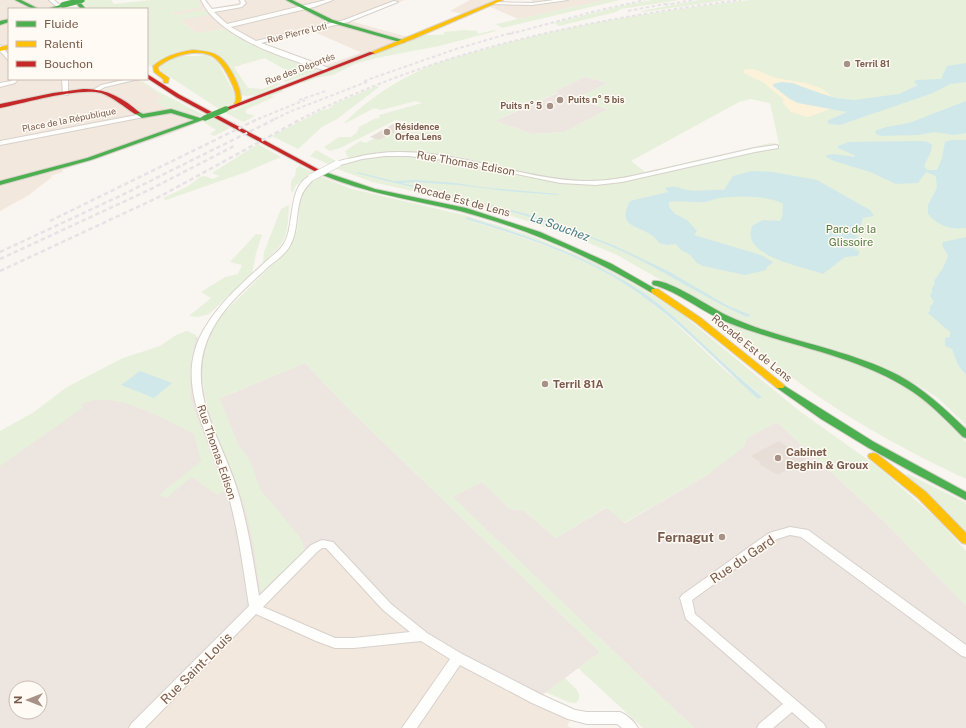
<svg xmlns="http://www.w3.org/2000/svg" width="966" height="728" font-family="'Public Sans',sans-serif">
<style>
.residential{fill:#f2e8de;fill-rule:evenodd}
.industrial{fill:#ede5e0;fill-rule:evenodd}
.green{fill:#e7f0db;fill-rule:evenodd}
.sand{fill:#fbf2d9}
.water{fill:#d0e8ea}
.building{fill:#e6ded7}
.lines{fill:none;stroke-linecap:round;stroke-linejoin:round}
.street-casing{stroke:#d7d1cb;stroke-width:2}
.fast-casing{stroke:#d9d2cb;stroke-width:2}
.slow-casing{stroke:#d9d2cb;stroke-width:2}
.jam-casing{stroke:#d9d2cb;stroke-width:2}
.street{fill:#fefefd;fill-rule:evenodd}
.fast{fill:#4caf50;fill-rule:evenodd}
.slow{fill:#ffc107;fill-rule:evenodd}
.jam{fill:#c62828;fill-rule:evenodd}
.rail-far1{stroke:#e6e3e7;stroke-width:2;stroke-dasharray:3.5 2.5;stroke-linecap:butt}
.rail{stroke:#e6e3e7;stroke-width:2.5;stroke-dasharray:4.5 3;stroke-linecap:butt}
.street-bridge-casing{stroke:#d7d1cb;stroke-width:8;stroke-linecap:butt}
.fast-bridge-casing{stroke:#d9d2cb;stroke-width:6;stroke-linecap:butt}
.street-bridge{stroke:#fefefd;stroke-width:7}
.fast-bridge{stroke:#4caf50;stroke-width:5.5}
.poi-dot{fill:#a69286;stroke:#fffaf3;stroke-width:1.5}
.labels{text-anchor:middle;stroke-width:3;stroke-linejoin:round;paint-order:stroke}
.far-street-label{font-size:9px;fill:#7a5c4d;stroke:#fffaf3}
.far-poi-label{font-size:9px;font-weight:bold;fill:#7a5c4d;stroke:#fffaf3;text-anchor:start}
.street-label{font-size:11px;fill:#7a5c4d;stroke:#fffaf3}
.park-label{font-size:11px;fill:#537a41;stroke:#fffaf3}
.poi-label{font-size:11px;font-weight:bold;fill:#7a5c4d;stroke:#fffaf3;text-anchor:start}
.water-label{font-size:12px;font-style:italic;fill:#437c86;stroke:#fffaf3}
.near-poi-label{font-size:13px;font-weight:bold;fill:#7a5c4d;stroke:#fffaf3;text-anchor:end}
.near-street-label{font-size:13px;fill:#7a5c4d;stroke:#fffaf3}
</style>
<rect width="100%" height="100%" fill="#f9f5f0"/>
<!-- residential -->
<path class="residential" d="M0,0h55l9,9h-55v70h129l27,19 -9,3 14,8 17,2 17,9 -34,14 -108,36 1,2 -13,4 2,1 -23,18 -29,16z
M198,0h8l6,8 27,-5 -1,-3h167l-55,21 58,16 55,-23 -13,-3 20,-11h35l-3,1 1,2h30l-2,-3h74l-87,19 -27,-12h-3l-84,35 -79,30 -63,-22 -38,-21 -28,4 -25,-21 30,-5zM312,31l48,21v1l-36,13 -61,-22z
M329,545l41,44 203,126 -6,11 5,2h-436l177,-179z"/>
<!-- industrial -->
<path class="industrial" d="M585,77l23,6 -31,16 31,10 -43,23 -33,2 -37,-13 62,-28 -2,-2z
M187,331l20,12 -4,19v22l3,20 99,-41 41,43 254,246 -63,47 -114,-63 -94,-91 -9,-1 -184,184h-136v-279zM16,688h24v24h-24z
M777,422l109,101 80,83v122h-272l-242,-231 30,-15 28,27 13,1 33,28 51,-31 18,16 84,-49 38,-36z"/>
<!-- green -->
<path class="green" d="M86,0h25l3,4 37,-4h47l3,7 -30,6 4,2 29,-5 5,5 -29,5 16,13 28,-4 38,21 57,20 -33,12 -3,-1 13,-5 -31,-18 -31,9 14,21 14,1 16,-6 2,1c-11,5 -26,15 -39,11l-18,-35 -33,-7 -39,14 -4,-3v-55h-58l-8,-8z
M604,0h16l-118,28 -6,-4z
M652,0h27l-58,9 -5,3 -57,14 -5,-3 63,-16z
M699,0h27l-83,12 -2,-1z
M750,0h216v425l-28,-27 -22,-14 -156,-56 -54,-22 -89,-51 -40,-17 -92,-31 -113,-25 -37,-14c11,-5 38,-9 45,-16l-32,6 -3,-7 15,-10 6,2 9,-5 4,2 25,-13 3,-5 -11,-2 -56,28 -10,3 -6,-4 15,-10h12l6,-5 2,-5 15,-8 6,-1 -1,-3 43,-12 -6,-2 -35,9 -7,-2 -28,15h-2c24,-24 52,-42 83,-56 22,-9 46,-14 69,-21 83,-23 169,-36 254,-46zM585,77l23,6 -32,15 32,11 -43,23 -33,2 -37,-13 63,-29 -3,-1zM750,99l20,4 9,41 -9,-1 -125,29 -14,-11 108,-59z
M465,30l12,1 1,3 16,-4 2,1 -57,15 -63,12 -21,6 -22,11 -17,3 -12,5 -4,-1 122,-47h18l4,-1v-2z
M182,56h24l11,5 19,35 -2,7 -15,6 -58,-38 -1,-3 2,-5z
M140,81h2l15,10 47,24 -6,1 -11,-5 -17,-2 -15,-8 9,-3z
M377,86l2,1 -42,32 -15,8 -24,22 -26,-13 50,-26 6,-1 8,-6z
M281,90l3,1 -13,5 3,1 -27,12 -2,2 2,3 7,1 -1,2 -10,5 -19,-10 10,-2z
M211,117l19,11 -16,8 -4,-2 6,-4 -14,-9z
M258,144l23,13 -35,15 -80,28 -3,-2 24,-11 13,-10 5,-1 8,3 7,-3 -8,-3z
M316,150l20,11 -8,3 -18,-8z
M299,166l14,6 -17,13 -3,7 -2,-1v-10l4,-5 1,-7z
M319,176l33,13 116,27 61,19 67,28 48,27 39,25 115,95 80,57 59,52 29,32v55l-80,-83 -109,-101 -30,16 -2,8 -36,28 -85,49 -18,-16 -50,31 -33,-28 -13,-1 -28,-27 -29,15 241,231h-51l-65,-60 22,-16 -254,-246 -41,-43 -85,35 18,46 13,18 9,27 40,48 5,13 -37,39 -7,3c-5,-27 -8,-57 -16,-84 -13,-46 -46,-96 -42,-145 1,-16 8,-31 16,-45l70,-70c4,-7 8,-14 9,-23 3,-24 -2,-34 21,-49zM468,217c58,18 118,39 170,72 23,15 43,34 63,53 20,19 40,37 61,54 -11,-8 -24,-15 -35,-24 -30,-27 -57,-57 -91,-81 -50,-35 -112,-53 -170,-72z
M289,205c-2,32 -1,36 -26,58l1,-11 17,-43z
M256,234l6,1 -6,18 -4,21 -43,40 -11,3 -9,-1 22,-18 -10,-6 24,-15 13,-3 4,-9 -12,-3z
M729,324l130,41 57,28 47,45 3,5v36c-56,-26 -120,-61 -169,-98 -24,-18 -46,-38 -69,-56z
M187,331l9,4 -6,33 1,33 34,90 -8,4 -25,-18 -26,21 -7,-3 42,-34 -7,-27c-30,-14 -81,-47 -114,-29l4,2 -84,59v-35l34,-19 33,-25 56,-29 37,-12 16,-11z
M908,474l58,29v30l-60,-58z
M565,678c6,7 21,16 11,25l-8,-1 -22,-10z"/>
<!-- sand -->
<path class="sand" d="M748,69c12,-1 18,7 29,9 18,4 42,4 55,19l-40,-14 -9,11c13,11 30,11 46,14l-1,2 -20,7 -17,-5 -9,-10 2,-2 -20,-17 -20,-10v-3z"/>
<!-- water -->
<path class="water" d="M966,63v19l-16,2 -17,9 -93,32 -11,-1 -2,-3 20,-9 -49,-9 -8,-4 -17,-13v-2l8,-2 11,1 30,11 14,4 18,2 45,-6 19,-9 -4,-3 2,-2 25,-1 6,-13z
M966,101v32l-12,2 -20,-3 -16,3 -37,1 -5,-2 -1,-3 11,-4 23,-4z
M950,140h16v88c-15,2 -28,-2 -38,-14v-9l9,-17 -1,-12 -10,-4 -8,11 -22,1 -26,-12 -36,-11 -8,-4 1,-2 7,-1 21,3 -1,-2 -16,-7v-2l11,-4 71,-1 8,1 4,3 -1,6 -7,15 3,4h10l5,-12 3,-16z
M752,171l21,1 44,8 53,30 4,6 -11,2 -9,30 5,3v3l-2,2 -12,1 -22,17c-18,-7 -86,-18 -70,-49l10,-5 17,1 3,-7 -1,-2 1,-8c-14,-9 -52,-9 -68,-5 -4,1 -7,3 -11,3 -13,1 -21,-2 -35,0v5l6,7 12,6 10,11 -3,4 67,20 12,7 -6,5 -1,3 -21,5 -42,-9 -6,-3 -7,-8 -9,-5 -5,-6 -8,1 -9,-2c-10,-19 -46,-11 -29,-42l38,-9 -3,-4c11,-3 13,0 22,2 11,2 25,-1 37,0l9,-14z
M357,172l37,9 22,-1 40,3 24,4 79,7 -1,1 -52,-4 -48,-6 -43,-3 -13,1 125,31 44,15 42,16 55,26 60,35 23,9 -4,2c-47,-21 -89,-51 -137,-71 -60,-26 -125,-42 -189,-57 -21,-5 -43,-10 -65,-16z
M467,217c60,18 119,39 171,72 23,15 43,34 63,53 20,19 40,37 61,55l-4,2c-40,-36 -78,-77 -121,-107 -51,-36 -113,-55 -171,-73z
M966,237v138l-8,-10 -6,-16 -7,-3v-8l5,-1v-5l-22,-19 2,-2v-5l4,-4 -4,-6 2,-4v-4l3,-5 -1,-2 9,-13 5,-12 -6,-11 1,-3z
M140,371l32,12 -18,15 -33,-13z"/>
<!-- building -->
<path class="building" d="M393,124l10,4 -24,12 -9,-3z
M779,441l26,18 -27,16 -19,-11 2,-1 -10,-7z"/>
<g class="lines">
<!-- street casing -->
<g class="street-casing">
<path id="street" d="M49,0h5l7,6 -4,1z
M201,0h4l7,9 27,-4 2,-2 -1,-3h4l2,3 -4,4 -28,5 13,12 99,-24h7l-19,7 -83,20 25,14 88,-21 50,-19 4,1 -50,20 -87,21 68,25 1,1 -3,2c-37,-11 -89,-27 -116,-56 -4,-4 -7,-10 -10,-15z
M554,0h14l-36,5 -39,-1 -2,-1 2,-1 39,1z
M0,45l9,10v6l-9,-10z
M12,79h6l-3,4 -15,4v-4l11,-2z
M62,79h6v16l-5,-1z
M128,79h11l-34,8 -9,5 -3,-2 8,-5z
M142,114l3,2 -1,1 -144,28v-4z
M776,145l2,1v2l-23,4 -133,30 -26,3 -36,-2 -107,-22 -45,-5h-23l-23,3 -25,7 -3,-2c5,-4 13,-5 19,-6 78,-21 153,20 230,23 28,1 54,-6 81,-12 30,-7 61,-14 91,-21z
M312,175l3,2c-5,7 -11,11 -14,20 -6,17 -2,36 -13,52 -6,8 -13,12 -20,18 -19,18 -42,37 -55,61 -32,58 7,106 24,161 11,35 16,71 22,107l52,-51 11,-5 11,2 58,62 36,29 35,21 80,41 33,15 12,2h33c7,3 14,9 18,16h-16l-5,-4h-30l-19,-5 -36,-16 -72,-38 -43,63h-15l48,-69 -29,-18 -67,7h-19l-19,-7 -60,-27 -111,114h-16l2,-4 118,-118c-6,-39 -11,-78 -22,-116 -16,-54 -57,-108 -21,-164 14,-23 35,-42 55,-60 7,-8 16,-12 22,-21 13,-18 3,-61 29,-70zM322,548h4l57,62 27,22 -56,6h-19l-72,-31 54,-55z
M790,527l18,3 158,115v12l-4,-1 -161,-119 -11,-2 -13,4 -85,61 3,14 129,110 2,4h-16l-18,-16 -19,16h-16l2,-4 24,-20 -97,-85 -6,-21 2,-3 87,-62z"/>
</g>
<!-- fast casing -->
<g class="fast-casing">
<path id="fast" d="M15,0h6l18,9h-6z
M73,0h5l8,9h-5z
M286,0h6l41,20 73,21 -3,2 -74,-21z
M63,4h2v2l-11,3h-7z
M9,19v3l-9,3v-4z
M171,109l29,9 5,-2 3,2 -117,42 -91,25v-4l87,-23 107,-38 -23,-7 -29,5 -8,-5 3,-2 6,3z
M322,171l53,18 91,19 74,24 72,32 47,27 -1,2h-6c-60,-36 -124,-64 -192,-82 -47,-11 -95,-18 -140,-37v-2z
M653,281c14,-3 58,27 73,34 55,26 117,32 172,60 26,14 47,34 68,54v9l-3,-1c-16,-16 -31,-32 -50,-45 -55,-37 -123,-45 -184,-69 -26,-10 -51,-32 -76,-38l-1,-2z
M780,383l94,59 92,50v8l-52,-27 -47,-26 -46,-28 -44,-31 -2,-2 2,-2z"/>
</g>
<!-- slow casing -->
<g class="slow-casing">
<path id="slow" d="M497,0h6l-90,39 -39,15 -5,-1z
M9,45v4l-9,2v-4z
M193,50c9,1 18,1 25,6 10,5 29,39 21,49l-5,-1c4,-6 1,-12 -1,-18 -4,-9 -9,-20 -17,-27 -15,-13 -45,-3 -58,8l1,4 10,7 -1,5h-4l-1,-4 -9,-7 -1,-6c12,-10 25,-14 40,-16z
M652,289h6l43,29 82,66 2,2 -2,2h-6l-82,-66 -43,-29 -1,-2z
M873,453l4,1 49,38 40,41v11l-4,-1 -44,-45 -49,-40 -1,-2 1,-2z"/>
</g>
<!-- jam casing -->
<g class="jam-casing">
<path id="jam" d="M370,52l5,1 -147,57 -5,-1z
M147,74l33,21 145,78 -3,2 -2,-1 -144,-77 -29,-19z
M83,89c22,-1 41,9 57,24l-5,1c-11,-7 -22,-17 -34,-21 -22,-6 -77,10 -101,15v-4l53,-11z"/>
</g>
<!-- street -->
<use href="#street" class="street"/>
<!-- fast -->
<use href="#fast" class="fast"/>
<!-- slow -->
<use href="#slow" class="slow"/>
<!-- jam -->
<use href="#jam" class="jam"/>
<!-- rail-far1 -->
<path class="rail-far1" d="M665,5l28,-5
M628,11l42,-8
M510,34l82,-22 53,-12
M364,81l92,-32 58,-17
M299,100l27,-9
M258,119l47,-19
M275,119l14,-7 80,-31
M301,119c138,-70 288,-100 440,-119"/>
<!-- rail -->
<path class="rail" d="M50,221l210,-103
M0,252l122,-57 155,-77
M0,259l149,-69 87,-45
M0,271l159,-74 144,-79"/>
<!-- street-bridge casing -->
<g class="street-bridge-casing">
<path id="street-bridge" d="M312,177l25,-13"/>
</g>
<!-- fast-bridge casing -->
<g class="fast-bridge-casing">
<path id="fast-bridge" d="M63,5l19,-5
M205,118l21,-9"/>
</g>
<!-- street-bridge -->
<use href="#street-bridge" class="street-bridge"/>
<!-- fast-bridge -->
<use href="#fast-bridge" class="fast-bridge"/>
</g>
<!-- markers -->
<g class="poi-dot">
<circle cx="847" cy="64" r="4"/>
<circle cx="560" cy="100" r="4"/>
<circle cx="550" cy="106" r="4"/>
<circle cx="387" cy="132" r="4"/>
<circle cx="545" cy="384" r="4"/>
<circle cx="778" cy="458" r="4"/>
<circle cx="722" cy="537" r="4"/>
</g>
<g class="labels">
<!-- far-street labels -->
<g class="far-street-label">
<text transform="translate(297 33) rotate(-14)" y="3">Rue Pierre Loti</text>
<text transform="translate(300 69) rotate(-21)" y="3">Rue des Déportés</text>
<text transform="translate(69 120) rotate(-11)" y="3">Place de la République</text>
</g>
<!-- far-poi labels -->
<g class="far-poi-label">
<text x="855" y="67">Terril 81</text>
<text x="568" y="103">Puits n° 5 bis</text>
<text x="542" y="109" text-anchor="end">Puits n° 5</text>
<text x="395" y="130">Résidence<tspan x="395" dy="10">Orfea Lens</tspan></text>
</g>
<!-- street labels -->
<g class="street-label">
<text transform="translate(466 163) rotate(10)" y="4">Rue Thomas Edison</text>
<text transform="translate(462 200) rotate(15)" y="4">Rocade Est de Lens</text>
<text transform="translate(752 348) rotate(39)" y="4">Rocade Est de Lens</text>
<text transform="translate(217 452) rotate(71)" y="4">Rue Thomas Edison</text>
</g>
<!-- park labels -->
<g class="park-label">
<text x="851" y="233">Parc de la<tspan x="851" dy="13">Glissoire</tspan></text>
</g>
<!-- poi labels -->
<g class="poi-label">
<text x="553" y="388">Terril 81A</text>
<text x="786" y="456">Cabinet<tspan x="786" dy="13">Beghin &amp; Groux</tspan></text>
</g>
<!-- water labels -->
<g class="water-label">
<text transform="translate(560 227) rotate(20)" y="4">La Souchez</text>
</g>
<!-- near-poi labels -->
<g class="near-poi-label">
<text x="714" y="542">Fernagut</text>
</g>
<!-- near-street labels -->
<g class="near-street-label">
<text transform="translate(742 559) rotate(-34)" y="5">Rue du Gard</text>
<text transform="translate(196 668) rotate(-45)" y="5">Rue Saint-Louis</text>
</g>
</g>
<!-- legend -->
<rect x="8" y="8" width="140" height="72" fill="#fffaf3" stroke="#cabbb1"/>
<rect x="16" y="21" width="20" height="6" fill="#4caf50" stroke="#cabbb1"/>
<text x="44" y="28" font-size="12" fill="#7a5c4d">Fluide</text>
<rect x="16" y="41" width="20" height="6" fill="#ffc107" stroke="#cabbb1"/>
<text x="44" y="48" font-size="12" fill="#7a5c4d">Ralenti</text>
<rect x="16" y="61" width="20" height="6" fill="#c62828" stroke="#cabbb1"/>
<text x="44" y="68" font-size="12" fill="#7a5c4d">Bouchon</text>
<!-- north arrow -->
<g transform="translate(28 700) rotate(270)"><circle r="19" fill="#fffaf3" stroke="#cabbb1"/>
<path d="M0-3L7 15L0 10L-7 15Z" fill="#a69286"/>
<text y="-6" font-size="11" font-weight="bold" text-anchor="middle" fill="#7a5c4d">N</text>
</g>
</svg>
